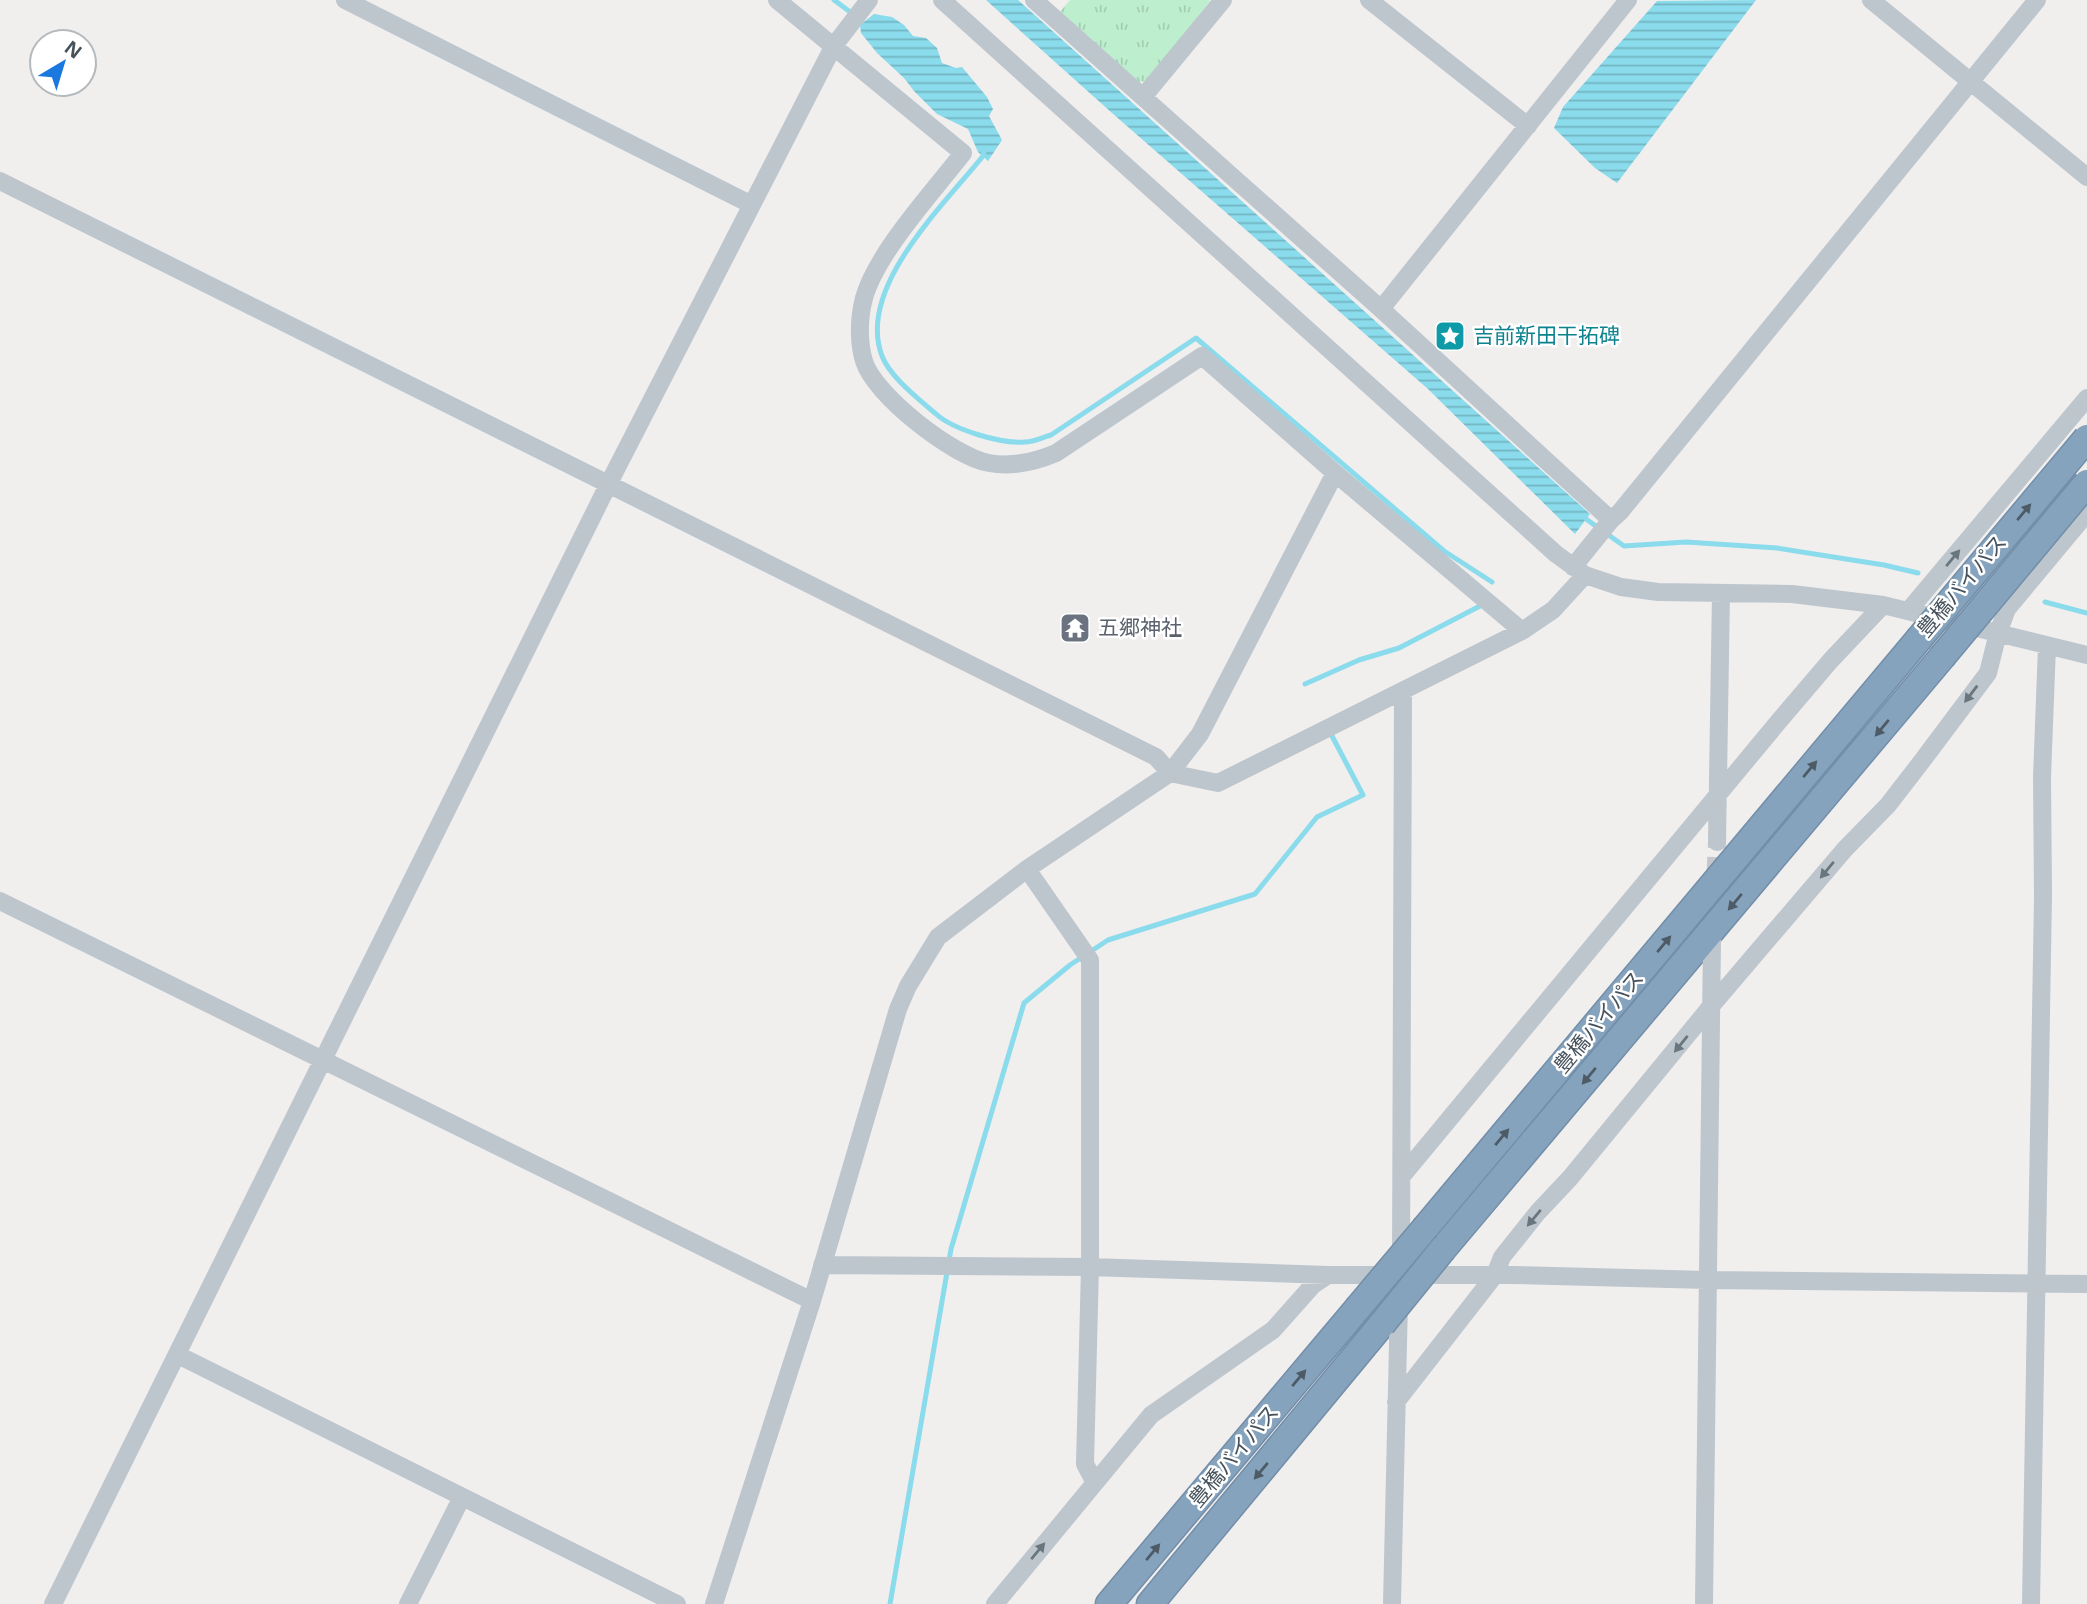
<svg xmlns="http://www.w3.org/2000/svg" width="2087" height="1604" font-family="'Open Sans','Noto Sans JP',sans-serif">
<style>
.park{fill:url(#park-tufts)}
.water{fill:url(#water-rules)}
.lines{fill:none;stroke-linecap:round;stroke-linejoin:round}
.stream{stroke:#8adbeb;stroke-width:5}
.minor-tunnel{stroke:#c6c7ca;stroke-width:18;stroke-dasharray:18 9;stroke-linecap:butt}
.highway-casing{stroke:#728ea9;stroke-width:29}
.minor{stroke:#bdc6cd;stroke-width:18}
.highway{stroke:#86a3bd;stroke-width:26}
.highway-bridge-casing{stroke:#728ea9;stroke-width:29;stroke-linecap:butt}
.highway-bridge{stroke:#86a3bd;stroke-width:26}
.oneway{fill:#4d5b66}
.oneway2{fill:#6a767e}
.labels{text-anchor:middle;stroke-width:5;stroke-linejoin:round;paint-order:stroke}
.culture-label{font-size:21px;fill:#0d838f;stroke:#fff;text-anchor:start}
.street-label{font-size:21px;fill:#47535c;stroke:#fff}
.worship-label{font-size:21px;fill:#5b616d;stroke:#fff;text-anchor:start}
</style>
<defs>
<pattern id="park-tufts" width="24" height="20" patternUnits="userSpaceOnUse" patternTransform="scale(1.75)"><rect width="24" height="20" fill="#bdeece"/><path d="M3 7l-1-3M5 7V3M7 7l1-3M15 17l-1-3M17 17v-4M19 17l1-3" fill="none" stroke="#a4ceb3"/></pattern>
<pattern id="water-rules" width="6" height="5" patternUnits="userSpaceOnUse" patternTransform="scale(1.75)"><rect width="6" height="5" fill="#8adbeb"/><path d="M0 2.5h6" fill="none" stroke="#73b4c2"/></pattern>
</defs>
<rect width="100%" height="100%" fill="#f1eeee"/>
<!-- park -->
<path class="park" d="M1070,0h138l2,1 -62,80 -11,1 -78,-69z"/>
<!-- water -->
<path class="water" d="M986,0h32l572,514 -15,20 -147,-145 -316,-276z
M1756,0l-139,183 -22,-15 -41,-40 9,-21 94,-106z
M874,14l18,3 12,8 9,11 13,2 11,10 5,15 14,5 6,-1 25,30 6,12 -4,7 13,24 -14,21 -10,-9 -10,-23 -31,-15 -23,-23 -10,-13 -27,-25 -16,-20 -1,-8z"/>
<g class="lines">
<!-- stream -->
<path class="stream" d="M834,0l19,14
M984,150l-1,6c-39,49 -127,132 -101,200 8,21 37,43 54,58 18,16 65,30 89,28 9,0 18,-5 26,-7l145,-97 248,213 48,31
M1586,519l38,27 62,-4 91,6 107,17 34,8
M2045,602l42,11
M1305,684l54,-24 40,-12 81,-42
M890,1604l61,-355 73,-246 46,-38 38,-25 147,-46 62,-77 46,-22 -31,-59"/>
<!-- minor-tunnel -->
<path class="minor-tunnel" d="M1713,929l4,-87"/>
<!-- highway casing -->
<g class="highway-casing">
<path id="highway" d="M1426,1227l492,-587
M1443,1249l499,-592
M1109,1604l248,-295
M1150,1604l232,-280"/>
</g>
<!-- minor -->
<path class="minor" d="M345,0l407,205
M777,0l186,153c-30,39 -86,99 -99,145 -5,19 -6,43 0,63 10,34 90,96 125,102 23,4 46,-1 67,-10l146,-97 133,117 187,158
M942,0l614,554 29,21 36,12 37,5 134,2 91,11 204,50
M1034,0l347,309 230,211 9,-8 417,-512
M1369,0l159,126
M1871,0l216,177
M1143,97l80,-97
M0,181l1156,576 14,16 30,-39 135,-261
M1381,309l247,-309
M1573,567l38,-47
M1909,610l178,-212
M1717,842l4,-249
M1027,869l63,91v307l-5,197 10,19
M0,901l812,400
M1402,1176l377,-455 52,-61 52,-55
M1401,1259l2,-567
M822,1265l268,2 238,8h184l196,5 379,4
M178,1355l499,249
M1396,1402l99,-127 7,-18 36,-45 32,-34 142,-173 133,-156 43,-44 34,-44 66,-88 10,-40 9,-24 80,-96
M53,1604l556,-1121 224,-436 36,-47
M408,1604l54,-107
M714,1604l98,-303 86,-292 10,-23 30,-49 89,-68 143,-96 48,10 304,-152 31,-21 32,-35
M995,1604l156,-189 122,-85 40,-45 15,-10
M1392,1604l7,-303
M1704,1604l8,-665
M2031,1604l12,-708 -1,-119 5,-131"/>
<!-- highway -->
<use href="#highway" class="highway"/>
<!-- highway-bridge casing -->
<g class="highway-bridge-casing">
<path id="highway-bridge" d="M1918,640l169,-202
M1942,657l145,-174
M1357,1309l69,-82
M1382,1324l61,-75"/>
</g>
<!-- highway-bridge -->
<use href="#highway-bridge" class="highway-bridge"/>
</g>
<!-- one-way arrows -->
<defs><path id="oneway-solid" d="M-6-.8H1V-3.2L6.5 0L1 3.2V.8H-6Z" transform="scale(1.75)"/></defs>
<g class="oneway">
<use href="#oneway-solid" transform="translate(2024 512) rotate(-50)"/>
<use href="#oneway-solid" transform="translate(1882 728) rotate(130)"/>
<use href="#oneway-solid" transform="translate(1810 769) rotate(-50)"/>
<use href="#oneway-solid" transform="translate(1735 902) rotate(130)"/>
<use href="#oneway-solid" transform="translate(1664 944) rotate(-50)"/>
<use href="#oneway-solid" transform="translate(1589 1076) rotate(130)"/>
<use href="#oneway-solid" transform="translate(1502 1137) rotate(-50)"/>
<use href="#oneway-solid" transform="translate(1299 1378) rotate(-50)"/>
<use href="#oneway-solid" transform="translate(1261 1471) rotate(130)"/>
<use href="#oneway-solid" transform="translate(1153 1552) rotate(-50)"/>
</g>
<g class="oneway2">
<use href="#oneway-solid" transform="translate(1953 558) rotate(-50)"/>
<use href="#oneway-solid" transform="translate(1971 694) rotate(127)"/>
<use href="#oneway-solid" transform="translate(1827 870) rotate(130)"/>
<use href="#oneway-solid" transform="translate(1681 1044) rotate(129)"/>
<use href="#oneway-solid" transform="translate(1534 1218) rotate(130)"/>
<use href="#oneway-solid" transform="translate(1038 1551) rotate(-50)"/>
</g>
<!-- icons -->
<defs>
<g id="sight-square" transform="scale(1.575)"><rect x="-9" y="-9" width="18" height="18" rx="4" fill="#0f9aa8" stroke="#fff"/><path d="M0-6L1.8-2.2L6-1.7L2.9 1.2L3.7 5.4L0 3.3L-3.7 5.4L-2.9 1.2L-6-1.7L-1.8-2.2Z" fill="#fff"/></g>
<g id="temple-square" transform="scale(1.575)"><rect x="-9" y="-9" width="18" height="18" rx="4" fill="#6b7280" stroke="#fff"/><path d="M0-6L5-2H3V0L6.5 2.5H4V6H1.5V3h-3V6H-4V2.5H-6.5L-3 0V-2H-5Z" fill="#fff"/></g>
</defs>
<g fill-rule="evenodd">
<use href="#sight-square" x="1450" y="336"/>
<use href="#temple-square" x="1075" y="628"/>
</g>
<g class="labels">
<!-- culture labels -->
<g class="culture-label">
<text x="1473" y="343">吉前新田干拓碑</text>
</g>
<!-- street labels -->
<g class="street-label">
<text transform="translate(1962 586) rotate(-50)" y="7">豊橋バイパス</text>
<text transform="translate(1599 1022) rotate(-50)" y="7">豊橋バイパス</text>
<text transform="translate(1234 1456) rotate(-50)" y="7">豊橋バイパス</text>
</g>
<!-- worship labels -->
<g class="worship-label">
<text x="1098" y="635">五郷神社</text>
</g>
</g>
<!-- north arrow -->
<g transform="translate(63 63) rotate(38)"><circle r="33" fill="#ffffff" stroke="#b5babe" stroke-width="2"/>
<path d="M0-5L12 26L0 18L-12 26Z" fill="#1b78df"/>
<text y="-10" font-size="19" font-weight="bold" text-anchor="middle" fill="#47535c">N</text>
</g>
</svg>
